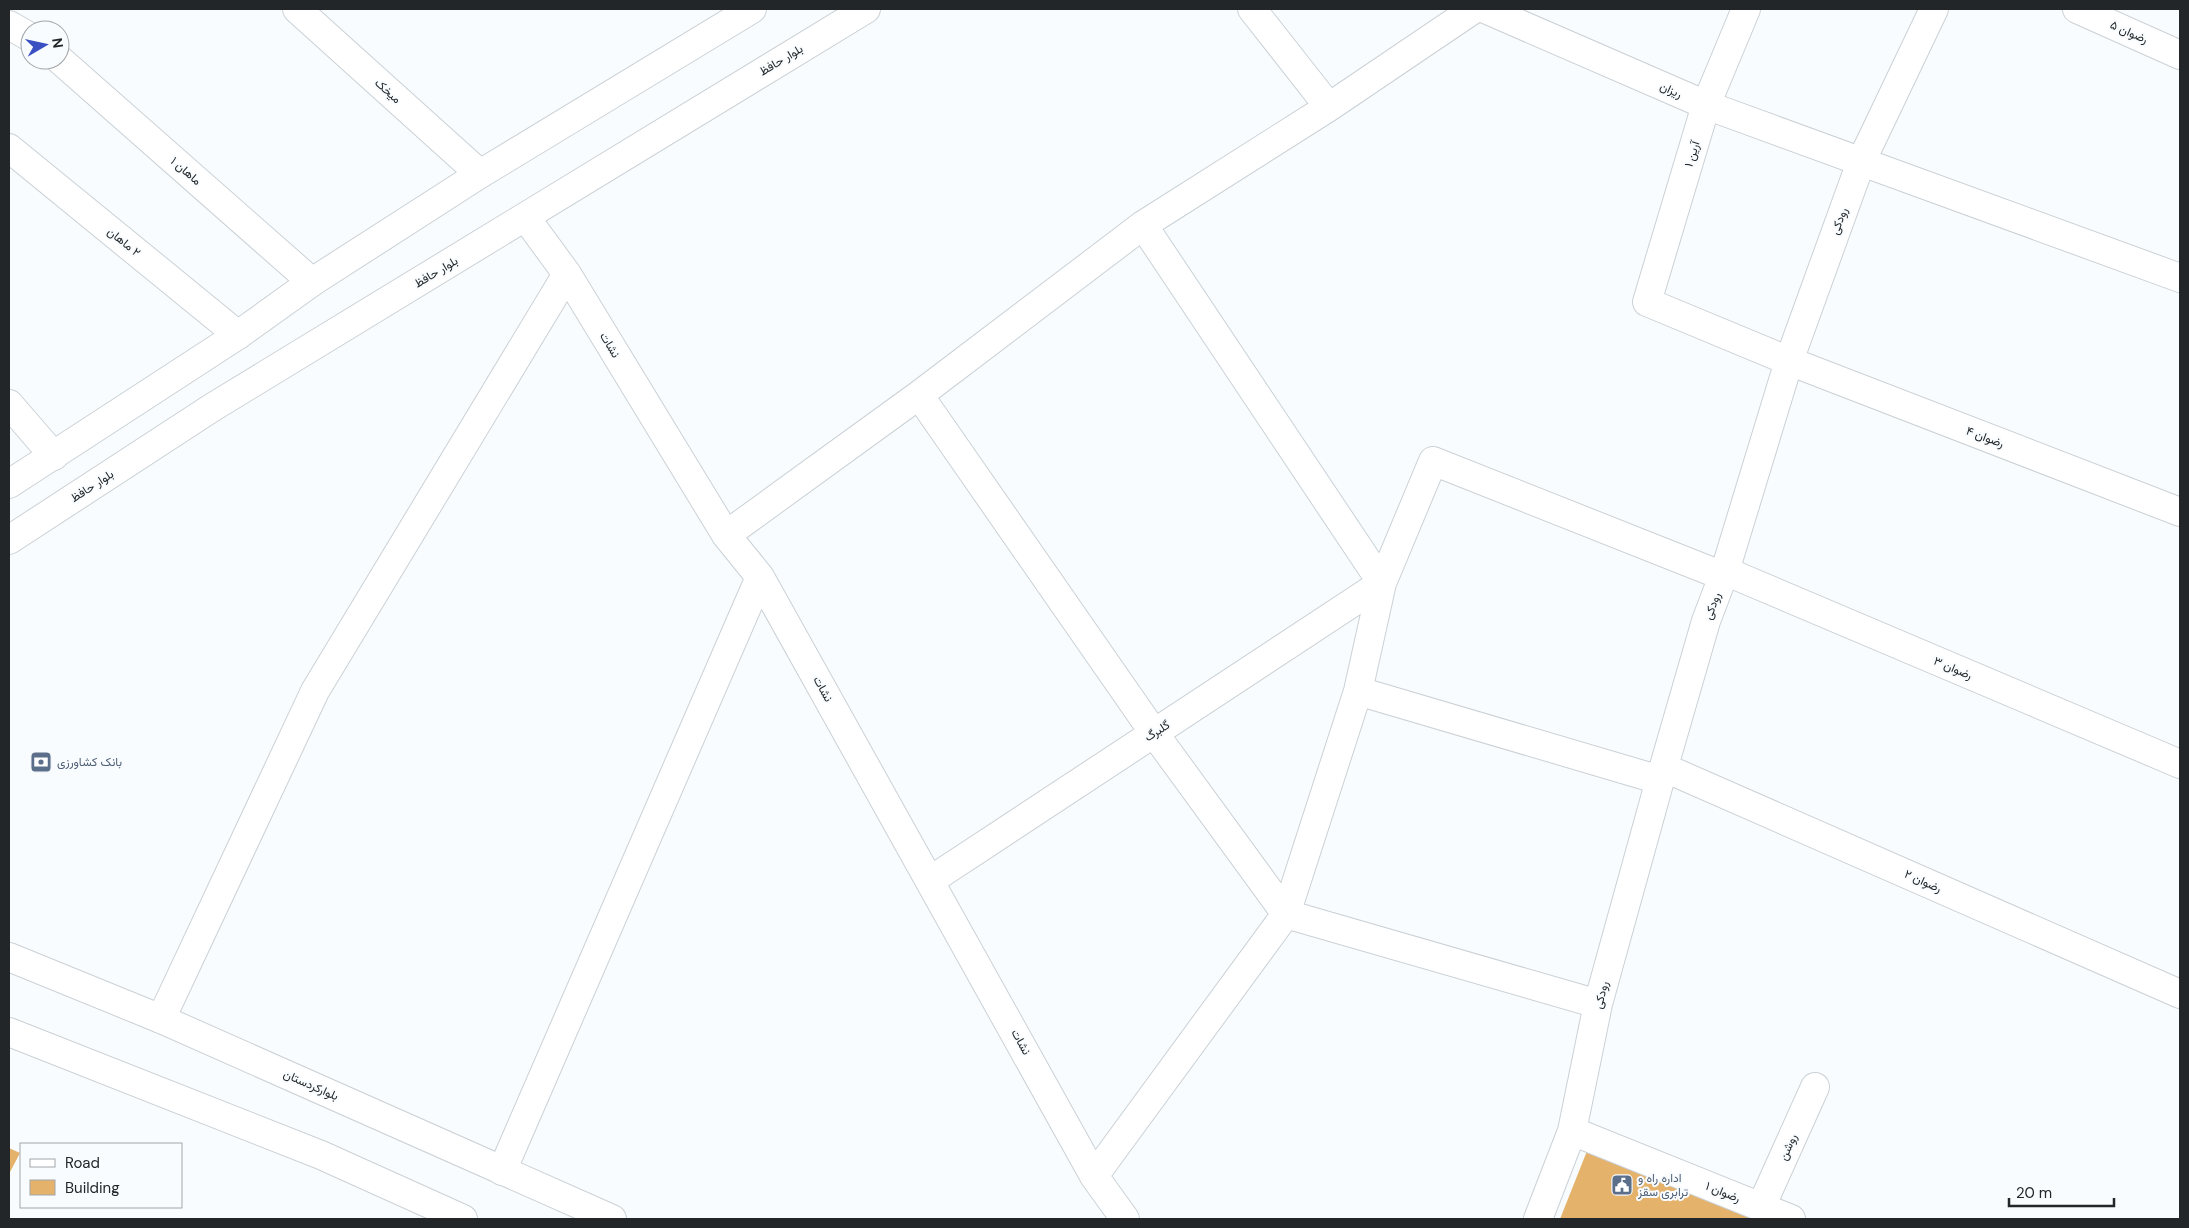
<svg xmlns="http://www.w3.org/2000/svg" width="2189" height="1228" font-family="'DM Sans',Vazirmatn,sans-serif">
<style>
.building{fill:#e4b26b}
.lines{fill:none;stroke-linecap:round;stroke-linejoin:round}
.minor-casing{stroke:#cad1d6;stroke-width:30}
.major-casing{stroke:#cad1d6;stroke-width:30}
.minor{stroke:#fff;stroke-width:28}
.major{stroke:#fff;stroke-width:28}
.labels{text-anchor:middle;stroke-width:4;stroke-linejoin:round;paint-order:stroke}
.street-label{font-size:12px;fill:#232628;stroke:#f9fcfe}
.service-label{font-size:12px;fill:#4e5e75;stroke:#f9fcfe;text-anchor:start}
</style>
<rect width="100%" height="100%" fill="#f9fcfe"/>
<!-- building -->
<path class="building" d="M9,1148l11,5 -11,21z
M1587,1151l166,68h-193z"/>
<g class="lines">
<!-- minor casing -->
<g class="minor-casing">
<path id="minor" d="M297,9l183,165
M1252,9l77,98
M1485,9l221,96 474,173
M1746,9l-40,96 -59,197 142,59 391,151
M2077,9l103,46
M9,25l21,12
M60,60l252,222
M9,148l229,187
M526,218l41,56 159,261 34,42 334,599 31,43
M919,395l235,338 132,181 312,90
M9,404l45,52
M726,535l193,-140 224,-170 186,-118 145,-98
M1725,571l455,193
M1358,691l302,89
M1665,768l515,226
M931,880l451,-297 -239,-358
M161,1019l154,-328 252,-417
M1572,1131l219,88
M502,1171l258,-594
M1094,1176l192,-262 72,-223 24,-108 51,-122 290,115
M1761,1207l54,-120
M1538,1219l34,-88 26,-127 62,-224 46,-159 19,-50 64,-210 72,-199 73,-153"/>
</g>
<!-- major casing -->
<g class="major-casing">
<path id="major" d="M9,484l229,-149 74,-53 168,-108 272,-165
M9,540l204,-133 653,-398
M9,957l152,62 451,200
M9,1032l312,123 142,64"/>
</g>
<!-- minor -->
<use href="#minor" class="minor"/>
<!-- major -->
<use href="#major" class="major"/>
</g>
<!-- icons -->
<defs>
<g id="bank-square" transform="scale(1.125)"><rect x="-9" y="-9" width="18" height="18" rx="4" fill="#5c6f8a" stroke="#f9fcfe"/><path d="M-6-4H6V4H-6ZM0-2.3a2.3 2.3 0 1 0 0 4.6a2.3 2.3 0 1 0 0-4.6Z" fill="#fff"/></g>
<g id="civic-square" transform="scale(1.125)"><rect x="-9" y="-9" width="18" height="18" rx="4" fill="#5c6f8a" stroke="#f9fcfe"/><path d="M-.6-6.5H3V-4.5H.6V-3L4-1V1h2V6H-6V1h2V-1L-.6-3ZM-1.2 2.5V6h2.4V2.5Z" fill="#fff"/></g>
</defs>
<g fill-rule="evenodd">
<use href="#bank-square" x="41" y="762"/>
<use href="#civic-square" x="1622" y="1185"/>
</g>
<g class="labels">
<!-- street labels -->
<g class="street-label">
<text transform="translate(2129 32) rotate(24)" y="4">رضوان ۵</text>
<text transform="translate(781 60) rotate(-31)" y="4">بلوار حافظ</text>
<text transform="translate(1671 90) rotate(24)" y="4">ریزان</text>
<text transform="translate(388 91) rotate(42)" y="4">میخک</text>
<text transform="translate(1692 154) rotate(-73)" y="4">آرین ۱</text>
<text transform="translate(186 171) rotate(41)" y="4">ماهان ۱</text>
<text transform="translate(1839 221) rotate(-69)" y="4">رودکی</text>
<text transform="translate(124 242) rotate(39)" y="4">٢ ماهان</text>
<text transform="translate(436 272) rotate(-31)" y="4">بلوار حافظ</text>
<text transform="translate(610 345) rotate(59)" y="4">نشات</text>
<text transform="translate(1985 437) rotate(21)" y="4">رضوان ۴</text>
<text transform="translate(92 486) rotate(-33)" y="4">بلوار حافظ</text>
<text transform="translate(1712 606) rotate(-70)" y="4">رودکی</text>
<text transform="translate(1953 668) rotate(23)" y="4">رضوان ۳</text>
<text transform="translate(823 689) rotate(61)" y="4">نشات</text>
<text transform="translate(1157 731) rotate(-33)" y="4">گلبرگ</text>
<text transform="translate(1923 881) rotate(24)" y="4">رضوان ۲</text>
<text transform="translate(1601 995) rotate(-76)" y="4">رودکی</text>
<text transform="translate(1021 1042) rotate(61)" y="4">نشات</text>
<text transform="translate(311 1085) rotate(24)" y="4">بلوارکردستان</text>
<text transform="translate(1788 1147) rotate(-66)" y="4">روشن</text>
<text transform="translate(1723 1192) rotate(22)" y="4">رضوان ۱</text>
</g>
<!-- service labels -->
<g class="service-label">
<text x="57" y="766">بانک کشاورزی</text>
<text x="1638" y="1182">اداره راه و<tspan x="1638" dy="14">ترابری سقز</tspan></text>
</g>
</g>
<!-- border -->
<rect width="2189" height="1228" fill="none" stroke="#232628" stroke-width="20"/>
<!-- legend -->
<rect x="20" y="1143" width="162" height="65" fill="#f9fcfe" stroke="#a3a6a8"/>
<rect x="30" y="1159" width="25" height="8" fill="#ffffff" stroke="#a3a6a8"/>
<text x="65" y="1168" font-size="15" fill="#232628">Road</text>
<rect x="30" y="1180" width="25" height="15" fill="#e4b26b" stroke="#a3a6a8"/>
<text x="65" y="1193" font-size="15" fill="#232628">Building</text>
<!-- north arrow -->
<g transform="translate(45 45) rotate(81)"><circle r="24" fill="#f9fcfe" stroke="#a3a6a8"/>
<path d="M0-4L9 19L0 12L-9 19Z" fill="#394fc2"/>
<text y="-8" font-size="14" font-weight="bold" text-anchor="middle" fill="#232628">N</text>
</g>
<!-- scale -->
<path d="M2009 1198v8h105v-8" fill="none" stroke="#232628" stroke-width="2.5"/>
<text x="2016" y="1198" font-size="15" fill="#232628" stroke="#f9fcfe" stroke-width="4" paint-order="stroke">20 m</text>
</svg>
